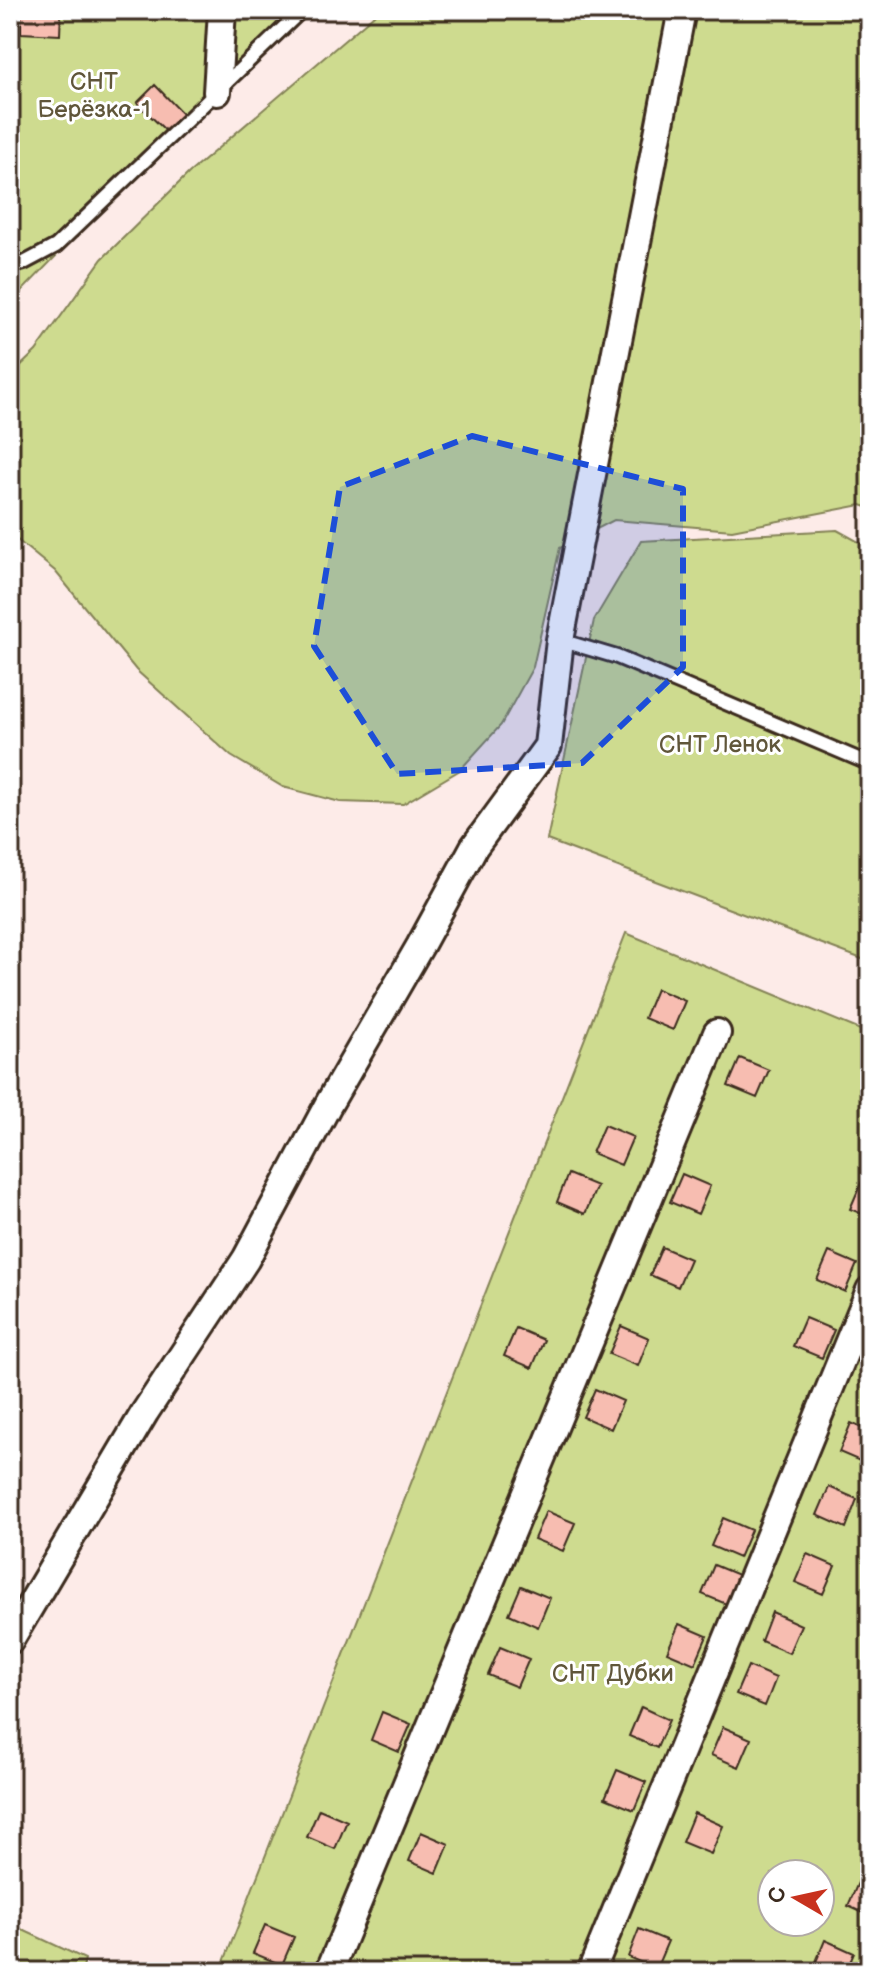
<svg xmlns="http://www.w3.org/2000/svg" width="880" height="1982" font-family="'Balsamiq Sans',sans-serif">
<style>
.green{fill:#cedb8f;stroke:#848256;stroke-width:2;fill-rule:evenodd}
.building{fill:#f7bdb1;stroke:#3b2a1e;stroke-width:2}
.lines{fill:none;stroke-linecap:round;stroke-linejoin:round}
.lane-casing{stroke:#3b2a1e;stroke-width:18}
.street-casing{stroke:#3b2a1e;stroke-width:32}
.lane{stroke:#fff;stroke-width:12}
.street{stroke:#fff;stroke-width:26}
.marked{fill:#1d4ed8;fill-opacity:0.2;stroke:#1d4ed8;stroke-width:6;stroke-dasharray:16 10;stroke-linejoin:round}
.labels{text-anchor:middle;stroke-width:6;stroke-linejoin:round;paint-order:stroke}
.park-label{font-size:24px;fill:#60563a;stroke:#fff}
</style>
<rect width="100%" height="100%" fill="#fdebe8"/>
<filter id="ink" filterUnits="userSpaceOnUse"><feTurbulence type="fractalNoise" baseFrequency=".0125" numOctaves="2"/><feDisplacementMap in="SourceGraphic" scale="16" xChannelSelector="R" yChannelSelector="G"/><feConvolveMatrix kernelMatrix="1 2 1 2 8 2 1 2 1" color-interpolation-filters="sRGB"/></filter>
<g filter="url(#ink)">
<!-- green -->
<path class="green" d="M10,10h285l-274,282 -11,23z
M380,10h490v498l-9,-3 -129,25 -118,-10 -54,28 -27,119 -32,58 -41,45 -57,34 -63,-2 -57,-15 -52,-31 -95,-86 -81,-99 -45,-37v-158l26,-25 66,-92 87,-86z
M837,530l33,18v414l-323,-122 47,-220 47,-79z
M626,933l244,101v938h-650zM772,1874h48v48h-48z
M10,1924l75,35 -3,13h-72z"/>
<!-- building -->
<path class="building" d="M21,10h40l-1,25 -39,-2z
M155,85l28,29 -17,17 -29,-28z
M656,989l29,12 -12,29 -29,-12z
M740,1058l29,12 -12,28 -29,-12z
M604,1125l29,12 -12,28 -29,-12z
M568,1174l29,12 -12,28 -28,-12z
M682,1174l28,12 -12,28 -28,-12z
M862,1181l8,3v33l-20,-8z
M662,1247l28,12 -12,28 -28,-12z
M829,1252l28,12 -12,28 -28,-12z
M805,1318l29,12 -12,28 -29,-12z
M621,1326l28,12 -11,28 -29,-12z
M516,1328l28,12 -12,28 -28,-12z
M595,1389l28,12 -12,28 -28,-12z
M851,1423l19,9v26l-3,6 -28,-12z
M829,1487l28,12 -11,29 -29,-13z
M546,1511l29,12 -12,28 -29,-12z
M723,1518l28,12 -12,28 -28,-12z
M807,1554l28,12 -12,28 -28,-12z
M714,1565l29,12 -12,29 -29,-12z
M521,1586l29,12 -12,29 -29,-13z
M772,1612l29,13 -12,28 -28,-12z
M679,1624l28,12 -12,28 -28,-12z
M500,1647l29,12 -12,28 -29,-12z
M748,1666l28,12 -11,28 -29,-12z
M641,1707l28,13 -12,28 -28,-12z
M382,1712l29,12 -12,28 -28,-12z
M723,1727l28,12 -12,28 -28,-12z
M617,1770l29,12 -12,28 -29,-12z
M319,1809l28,12 -12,28 -28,-12z
M694,1813l29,13 -12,28 -29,-12z
M421,1832l28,12 -12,29 -28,-12z
M860,1878l10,5v33l-22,-10z
M265,1925l29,12 -12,28 -29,-12z
M639,1929l29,12 -12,28 -28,-12z
M825,1940l29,13 -8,19h-25l-8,-3z"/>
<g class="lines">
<!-- lane casing -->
<g class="lane-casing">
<path id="lane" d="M10,267l14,-4 32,-17 246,-236
M560,640l57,17 253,107"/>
</g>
<!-- street casing -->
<g class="street-casing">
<path id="street" d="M217,92l5,-82
M10,1640l135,-228 101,-153 82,-154 92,-159 54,-99 74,-101 12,-106 122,-630
M329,1972l388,-939
M591,1972l279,-682"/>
</g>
<!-- lane -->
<use href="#lane" class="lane"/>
<!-- street -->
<use href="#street" class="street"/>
</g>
</g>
<!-- marked area -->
<path class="marked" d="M472,436l211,53v178l-101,96 -185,11 -83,-128 26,-159z"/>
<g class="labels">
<!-- park labels -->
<g class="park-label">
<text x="94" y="89">СНТ<tspan x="94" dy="28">Берёзка-1</tspan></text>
<text x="720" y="752">СНТ Ленок</text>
<text x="613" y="1681">СНТ Дубки</text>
</g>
</g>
<!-- margin -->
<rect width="880" height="1982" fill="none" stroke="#fff" stroke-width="40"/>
<rect x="20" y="20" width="840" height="1942" fill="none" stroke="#3b2a1e" stroke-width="3" filter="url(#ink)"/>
<!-- north arrow -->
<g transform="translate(796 1898) rotate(279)"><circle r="38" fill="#ffffff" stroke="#b1aaa5" stroke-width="2"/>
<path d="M0-6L14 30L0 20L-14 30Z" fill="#c8321e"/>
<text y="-12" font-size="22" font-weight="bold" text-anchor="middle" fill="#3b2a1e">С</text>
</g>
</svg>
